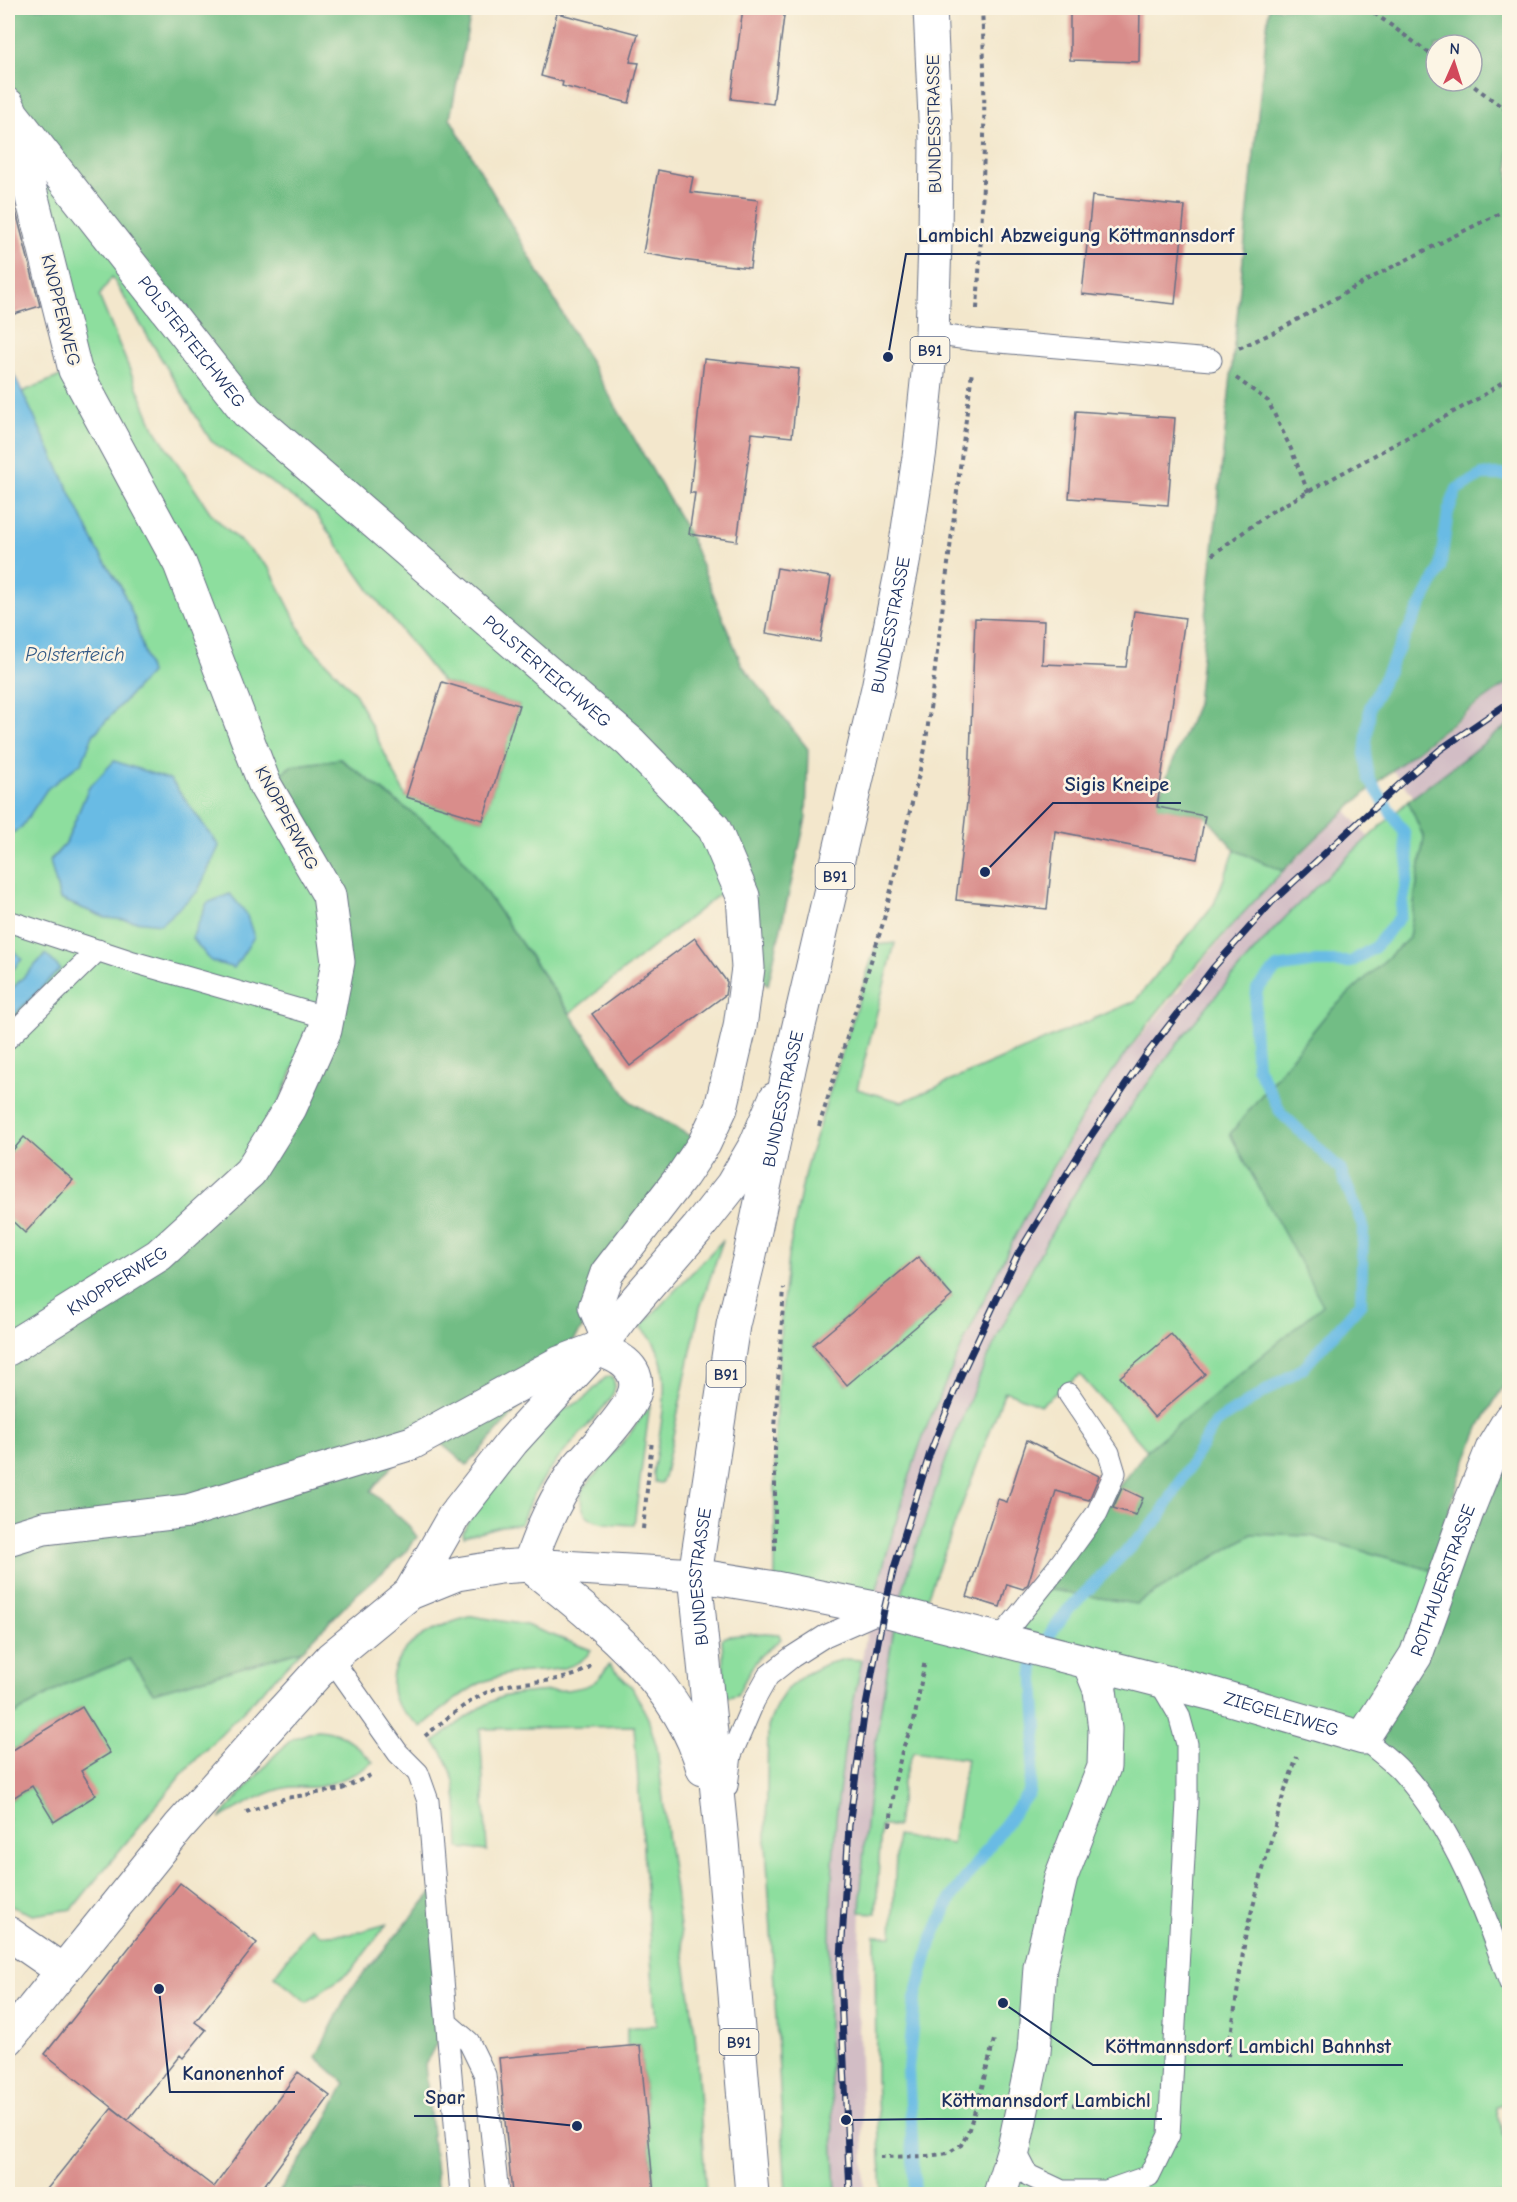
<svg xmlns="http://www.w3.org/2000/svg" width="1517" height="2202" font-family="'Comic Neue',sans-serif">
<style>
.industrial{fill:#d2bdc5}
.green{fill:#8dde9e;stroke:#54867e;stroke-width:1.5;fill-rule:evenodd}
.forest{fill:#72bd85;stroke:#467672;stroke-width:1.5;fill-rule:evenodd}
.water{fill:#69bbe4;stroke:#4275a1;stroke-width:1.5}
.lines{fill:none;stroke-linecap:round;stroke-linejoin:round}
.stream{stroke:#69bbe4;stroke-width:12}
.building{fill:#d98d8b}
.service-casing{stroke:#676f84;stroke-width:23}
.minor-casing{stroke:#676f84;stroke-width:35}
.secondary-casing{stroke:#676f84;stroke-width:35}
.primary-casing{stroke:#676f84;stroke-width:35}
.path{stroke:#676f84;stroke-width:4;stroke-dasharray:4.5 4.5;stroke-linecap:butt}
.service{stroke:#fff;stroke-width:21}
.minor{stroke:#fff;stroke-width:33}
.secondary{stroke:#fff;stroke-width:33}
.primary{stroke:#fff;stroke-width:33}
.rail-casing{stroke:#1b2f5e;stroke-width:7}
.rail{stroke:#fcf5e5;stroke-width:4.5;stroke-dasharray:14;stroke-linecap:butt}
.labels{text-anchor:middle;stroke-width:5;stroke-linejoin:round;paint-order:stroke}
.shield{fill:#fcf5e5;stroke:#5e6a86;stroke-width:1.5}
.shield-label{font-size:16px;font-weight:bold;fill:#1b2f5e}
.street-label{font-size:18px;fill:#1b2f5e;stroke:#fcf5e5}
.water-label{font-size:20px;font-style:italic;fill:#325986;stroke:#fcf5e5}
.leader{fill:none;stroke:#1b2f5e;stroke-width:2}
.callout-dot{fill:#1b2f5e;stroke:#fcf5e5;stroke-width:2}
.callout-label{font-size:20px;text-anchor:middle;font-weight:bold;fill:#1b2f5e;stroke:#fcf5e5;stroke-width:5;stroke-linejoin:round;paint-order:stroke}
</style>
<rect width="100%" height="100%" fill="#fcf5e5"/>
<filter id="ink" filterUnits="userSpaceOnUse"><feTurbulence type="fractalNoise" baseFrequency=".0167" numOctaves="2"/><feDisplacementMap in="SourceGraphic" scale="12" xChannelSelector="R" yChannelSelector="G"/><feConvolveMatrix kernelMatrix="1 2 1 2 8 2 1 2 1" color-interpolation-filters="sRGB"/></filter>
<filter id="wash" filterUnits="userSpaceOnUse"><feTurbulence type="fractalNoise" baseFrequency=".008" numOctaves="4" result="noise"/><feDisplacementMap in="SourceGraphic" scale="24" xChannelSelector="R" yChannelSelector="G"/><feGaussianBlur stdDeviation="1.35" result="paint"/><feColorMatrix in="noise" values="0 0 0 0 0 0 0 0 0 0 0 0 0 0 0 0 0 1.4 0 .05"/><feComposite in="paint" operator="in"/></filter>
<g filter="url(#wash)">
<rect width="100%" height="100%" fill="#f3e7cc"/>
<!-- industrial -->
<path class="industrial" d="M1509,682v42l-95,73 -22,-27z
M1346,810l23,28 -40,35 -50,52 -49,55 -78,95 -125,199 -40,83 -51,129 -39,128 -35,265 -4,127 7,188h-29l-8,-170 3,-129 5,-77 9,-74 27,-137 24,-88 26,-79 20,-49 48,-105 33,-65 65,-112 36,-53 125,-150z"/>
<!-- green -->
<path class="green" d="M12,114l618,628 107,138 -167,133 -119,-171 -110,-83 -50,7 -26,19 64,110 9,67 -88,210 -242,177v-328l51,-52 -14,-14 -37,38v-18l14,-16 -14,-14v-110l13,-7 25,-39 36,-27 11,-27 57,-62 -16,-55 -14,-33 -22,-34 -76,-159 53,-22zM112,277l99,164 104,72 55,78 72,91 77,23 -36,115 -77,-23 -51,-104 -49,-52 -36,-72 -58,-54 -58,-87 -55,-132zM88,789l18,129 -46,-19 -10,-39 16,-17z
M1408,801l16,37 -15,100 -83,77 -96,119 94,171 -177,145 -67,-75 -40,30 -35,-14 -86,228 80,21 42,-52 95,16 116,-70 59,2 120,34 2,243 76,170v117l-13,7 7,28 6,2v57h-627l-6,-116 -1,-142h17l5,-100 55,8 15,-85 -54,-7 -10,29 -6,45h-16l-5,87 -16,-1c3,-77 12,-153 25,-229 4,-23 7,-47 12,-70 7,-31 18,-61 28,-92 71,-223 194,-425 353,-596 41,-44 86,-83 130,-124z
M1235,850l48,21c-56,58 -112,120 -160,186 -59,81 -107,173 -149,264 -19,40 -38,80 -53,121 -19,54 -34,110 -49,165l-97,-19v-159l6,-110 7,-63 18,-89 70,-222 19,-2 -38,146 45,13 233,-101 79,-97zM919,1257l33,39 -106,89 -33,-40z
M723,1240l-23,68 -36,170 -3,5 -6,-1 -2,-9c5,-35 18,-82 7,-116 -3,-12 -11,-21 -19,-31z
M611,1376c6,8 4,14 0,22 -35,45 -71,70 -90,126l-20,2 -37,10 -1,-3 4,-10 16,-23 78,-89 22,-11 22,-22z
M650,1405l-16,120c-26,-2 -59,2 -52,-35l46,-54z
M472,1616l54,9 65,25c-15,27 -61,18 -87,25 -8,3 -19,5 -27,10 -20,11 -38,28 -56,42 -8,-7 -21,-17 -26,-26 -4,-9 -4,-19 -2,-28 9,-35 47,-48 79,-57z
M765,1633l14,1 2,5 -21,17 -8,11 -15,28 -8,2 -4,-3 -3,-55 6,-3z
M302,1650l-121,125 -109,134 -39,6 -25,-10v-104l24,-15 22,36 41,-27 -17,-28 32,-14 -28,-46 -74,46v-35l58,-34 64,-25 24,34z
M845,1659l17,1 -17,84 -9,74 -5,77 -3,129 8,170h-50l-20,-350 2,-118 9,-22 10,-15 17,-14 22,-11z
M609,1665l23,22 16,31 9,30 10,86 28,199 11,161h-52l-14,-149 -13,1v-18l29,-3 -22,-299 -154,3 7,122 -28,-3c-2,-38 2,-77 -25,-106 20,-15 42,-34 65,-44 26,-10 77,-3 95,-16 6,-4 11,-12 15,-17z
M317,1730c27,1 37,14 56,32 -11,10 -45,25 -60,25 -7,1 -15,-1 -23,0 -24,4 -50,20 -71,32l55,-63 18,-17z
M387,1924l-36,47 -44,31 -33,-26 37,-49 10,8 30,-1z"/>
<!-- forest -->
<path class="forest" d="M8,8h464l-22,110 239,416 53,131 66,84 -2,69 -38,167 -20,-17 -34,-140 -467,-416 -239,-307z
M1269,8h240v674c-81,56 -157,118 -226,189l-48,-21 -30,-34 -51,-9 43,-103zM1436,45h36v36h-36z
M1509,724v653l-29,48 -21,53 -28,92 -120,-34 -59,-2 -116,70 -95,-16 106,-138 176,-145 -93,-171 96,-119 83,-77 15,-100 -16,-37z
M340,759l111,83 180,260 73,42 -145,219 -92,102 -38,-31 -17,9 -41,48 38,35 8,11 -15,19 -45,38 -55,56 -149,43 -23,-34 -64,25 -58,34v-369l242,-177 75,-142 4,-135 -64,-110 27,-19z
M1509,1464v519l-76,-170 -70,-75 76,-148z
M437,1887l10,136 -22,42 13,129h-160l44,-66 23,-45 -29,-26 34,-67z"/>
<!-- water -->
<path class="water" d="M8,362l90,189 22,34 14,33 16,55 -57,62 -11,27 -35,27 -26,39 -13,7z
M114,761l57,19 48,66 -21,45 -37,33 -55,-6 -46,-19 -10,-38 16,-18 22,-54z
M230,894l16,19 8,24 -20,31 -23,-7 -19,-23 15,-35z
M8,945l14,14 -14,16z
M46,954l14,15 -52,52v-28z"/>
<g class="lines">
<!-- stream -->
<path class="stream" d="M1048,1637l19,-26 92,-93 56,-95 89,-56 57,-64 2,-77 -23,-57 -59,-56 -24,-46 -3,-40 3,-38 20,-21 38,-6h36l24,-15 25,-30 9,-51 -5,-34 -35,-53 -4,-25 5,-47 37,-75 33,-63 8,-57 9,-23 25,-14h28
M915,2194l-7,-125 7,-70 17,-60 19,-41 78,-106 8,-64 -4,-62"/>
</g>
<g id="blocks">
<!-- building -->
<path class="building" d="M743,8h42l-12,96 -42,-5z
M1070,8h70l-1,54 -69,-2z
M557,13l81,21 -8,28 9,1 -10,40 -67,-17 1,-4 -22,-6z
M658,170l35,7 -3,15 68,8 -8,68 -69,-8 -38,-7z
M1092,196l93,10 -10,98 -93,-10z
M8,200h5l27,106 -32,10z
M704,359l95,10 -7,68 -40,-4 -15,108 -48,-7 6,-41h-5z
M1076,411l99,7 -7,87 -99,-7z
M777,568l54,9 -11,65 -54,-9z
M1134,611l51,7 -28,189 48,9 -8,43 -142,-28 -8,78 -91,-9 13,-116 6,-166 69,3 -2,43 84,3z
M442,682l77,23 -36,115 -77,-23z
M695,938l32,44 -2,13 -95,71 -38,-52z
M24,1137l49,43 -48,53 -17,-16v-61z
M918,1257l34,39 -105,89 -34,-40z
M1171,1334l34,40 -51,43 -34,-40z
M1027,1440l72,36 -10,24 -33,-9 -28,93 -5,5 -16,-5 -7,23 -33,-10 31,-98 9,3z
M1122,1488l21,10 -7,17 -23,-7z
M82,1707l28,46 -29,18 15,24 -42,27 -22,-36 -24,15v-48z
M180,1883l77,60 -62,79 11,8 -23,28 -3,-3 -52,65 -83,-66z
M640,2045l14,149h-142l-13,-136z
M298,2072l32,24 -72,98h-215l69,-86 102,79z"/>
</g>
</g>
<g filter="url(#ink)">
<use href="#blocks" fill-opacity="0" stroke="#676f84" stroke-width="1.5"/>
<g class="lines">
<!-- service casing -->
<g class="service-casing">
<path id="service" d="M932,334l43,6 236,20
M8,921l122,40 198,57
M8,1038l90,-88
M999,1640l58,-72 40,-55 18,-40 -6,-20 -40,-59
M331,1658l67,95 20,20 10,28 33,393
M1363,1738c12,11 27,21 38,33 54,59 82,137 109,212
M727,1786l4,-31 23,-54 14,-25 24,-19 33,-21 57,-25
M447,2023l22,19 16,33 13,119
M1014,2148l14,27 34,16h44l43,-15 20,-41 18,-333v-58l-8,-29 -20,-34"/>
</g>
<!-- minor casing -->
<g class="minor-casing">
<g id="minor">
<path id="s1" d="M8,105l4,9 235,298 297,257 86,73 84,86 29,68 5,72 -8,59 -19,81 -17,36 -21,31 -76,98 -12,34 12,29"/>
<path id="s2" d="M8,1349l151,-94 91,-83 40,-64 35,-78 13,-68 -9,-67 -64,-110 -85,-221 -105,-194 -61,-245"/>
<path d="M8,1539l36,-11 144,-17 224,-68 147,-80 37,-14"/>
<path id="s3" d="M695,1575l80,13 109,22 329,84 150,44 53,-83 51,-143 26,-65 17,-28"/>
<path d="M8,1933l55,38"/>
<path d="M1000,2194l14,-46 20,-96 6,-85 21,-90 43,-110 1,-38 -5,-39 -11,-27"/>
</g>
</g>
<!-- secondary casing -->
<g class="secondary-casing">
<path id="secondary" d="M529,1565c12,-35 26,-68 49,-98 15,-18 52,-55 57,-76 6,-25 -21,-37 -39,-42
M410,1593l47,-19 43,-7 29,-2 166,10
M8,2039l171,-212 102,-114 50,-55 79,-65 44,-77 58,-74 90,-99 21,-28 75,-87 34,-43 24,-41 19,-45"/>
</g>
<!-- primary casing -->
<g class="primary-casing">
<g id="primary">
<path d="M529,1565c67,54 152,118 174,204"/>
<path id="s4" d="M752,2194l-30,-353 -27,-266 38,-250 16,-66 41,-195 88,-376 25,-125 17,-113 12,-116 3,-93 1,-101 -6,-132"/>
</g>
</g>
<!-- path -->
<path class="path" d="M1367,8l69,50
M1467,81l43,32
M977,309c6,-100 10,-201 5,-301
M1239,348l38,-17 109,-61 124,-62
M1236,378l32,23 23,48 17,43
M1212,555l59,-43 208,-114 31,-21
M819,1126l64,-203 42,-174 47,-378
M643,1529l9,-89
M775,1550v-121l9,-141
M425,1736c20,-16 49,-41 75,-49 29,-8 66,-2 91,-21
M246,1812l40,-14 56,-9 31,-15
M890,1826l5,-45 8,-33 11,-27 11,-61
M1228,2056l18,-124 37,-136 14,-39
M1063,2104l77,4
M880,2157l48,-1 20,-3 13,-8 8,-16 12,-38 13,-51"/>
<!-- service -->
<use href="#service" class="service"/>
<!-- minor -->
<use href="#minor" class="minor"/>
<!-- secondary -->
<use href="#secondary" class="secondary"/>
<!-- primary -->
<use href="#primary" class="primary"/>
<!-- rail casing -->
<g class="rail-casing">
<path id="rail" d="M850,2194l-10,-220 9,-148 15,-110 20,-106 10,-42 36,-115 31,-78 57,-121 64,-105 64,-94 68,-88 58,-65 130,-120 39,-33 69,-47"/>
</g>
<!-- rail -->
<use href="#rail" class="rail"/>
</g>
</g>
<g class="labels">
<!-- shield labels -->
<g class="shield">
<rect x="910.5" y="337" width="39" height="26" rx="4.5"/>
<rect x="815.5" y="863" width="39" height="26" rx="4.5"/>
<rect x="706.5" y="1361" width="39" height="26" rx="4.5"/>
<rect x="719.5" y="2029" width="39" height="26" rx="4.5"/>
</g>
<g class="shield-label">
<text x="930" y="356">B91</text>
<text x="835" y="882">B91</text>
<text x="726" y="1380">B91</text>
<text x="739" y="2048">B91</text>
</g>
<!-- street labels -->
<g class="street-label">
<text transform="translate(934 124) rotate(-91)" y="6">BUNDESSTRASSE</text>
<text transform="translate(61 310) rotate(76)" y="6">KNOPPERWEG</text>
<text dy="6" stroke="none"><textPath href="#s1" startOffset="300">POLSTERTEICHWEG</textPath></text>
<text dy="6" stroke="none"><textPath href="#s4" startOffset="1592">BUNDESSTRASSE</textPath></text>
<text dy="6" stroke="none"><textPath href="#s1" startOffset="786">POLSTERTEICHWEG</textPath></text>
<text transform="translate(287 818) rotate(62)" y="6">KNOPPERWEG</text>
<text dy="6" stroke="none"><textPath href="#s4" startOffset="1106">BUNDESSTRASSE</textPath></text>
<text dy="6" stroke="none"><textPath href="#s2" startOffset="129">KNOPPERWEG</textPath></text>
<text dy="6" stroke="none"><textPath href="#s4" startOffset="620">BUNDESSTRASSE</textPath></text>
<text dy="6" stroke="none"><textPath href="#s3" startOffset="866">ROTHAUERSTRASSE</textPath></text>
<text dy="6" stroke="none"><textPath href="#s3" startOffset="603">ZIEGELEIWEG</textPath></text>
</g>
<!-- water labels -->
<g class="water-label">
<text x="75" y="661">Polsterteich</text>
</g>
</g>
<!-- callouts -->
<path class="leader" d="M888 357L906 254H1247M985 872L1053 803H1181M1003 2003L1093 2065H1403M159 1989L170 2092H295M577 2126L477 2116H414M846 2120L929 2119H1162"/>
<g class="callout-dot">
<circle cx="888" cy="357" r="6"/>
<circle cx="985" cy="872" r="6"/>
<circle cx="1003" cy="2003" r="6"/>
<circle cx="159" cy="1989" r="6"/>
<circle cx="577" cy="2126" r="6"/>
<circle cx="846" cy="2120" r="6"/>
</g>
<g class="callout-label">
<text x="1076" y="242">Lambichl Abzweigung Köttmannsdorf</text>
<text x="1117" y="791">Sigis Kneipe</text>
<text x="1248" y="2053">Köttmannsdorf Lambichl Bahnhst</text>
<text x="233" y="2080">Kanonenhof</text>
<text x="445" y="2104">Spar</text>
<text x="1046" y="2107">Köttmannsdorf Lambichl</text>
</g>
<!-- margin -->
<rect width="1517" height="2202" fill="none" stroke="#fcf5e5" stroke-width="30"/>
<!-- north arrow -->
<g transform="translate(1454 63) rotate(3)"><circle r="28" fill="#fcf5e5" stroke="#a2a6af" stroke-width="1.5"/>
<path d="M0-4.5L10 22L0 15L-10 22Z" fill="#d1495b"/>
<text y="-9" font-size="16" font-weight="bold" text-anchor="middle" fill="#1b2f5e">N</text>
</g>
</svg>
